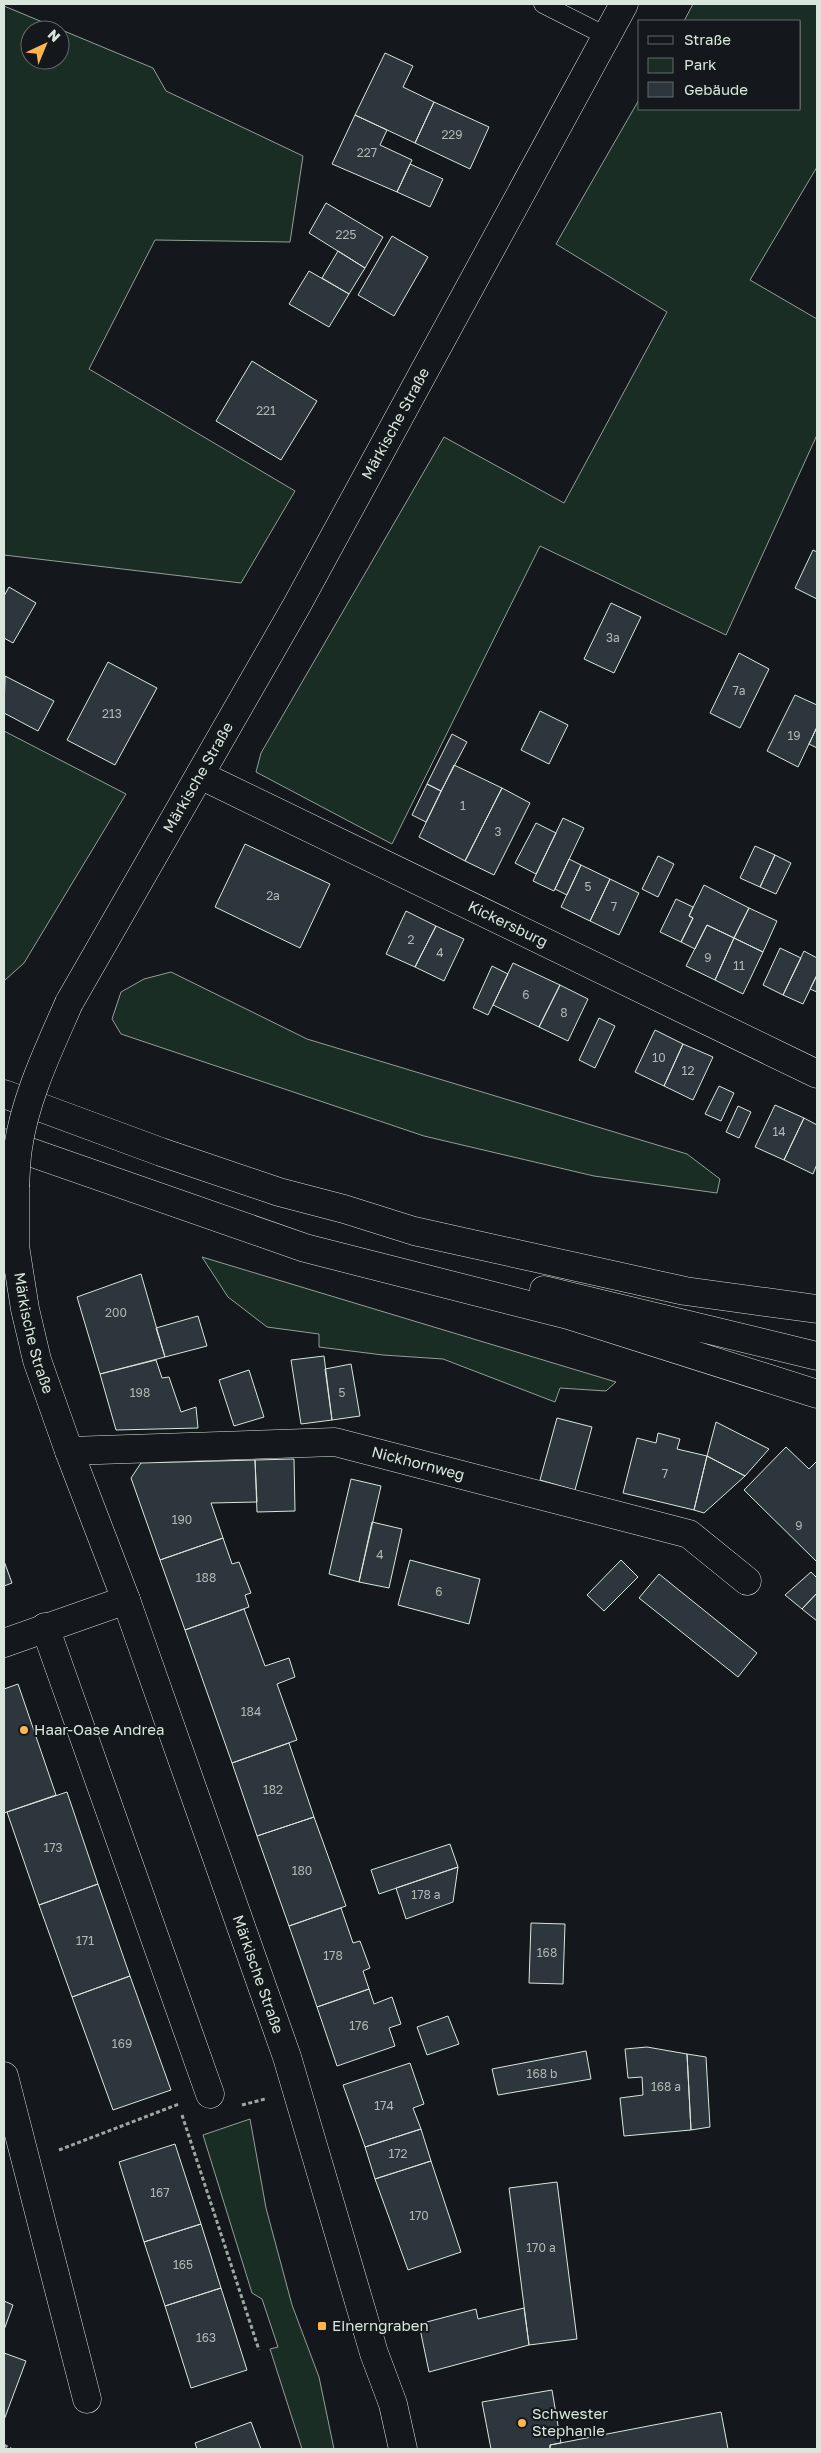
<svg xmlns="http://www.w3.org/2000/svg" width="821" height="2453" font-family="'Golos Text',sans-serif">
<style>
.green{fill:#1a2d24;stroke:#939e99;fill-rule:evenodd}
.building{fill:#2c363c;stroke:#d8e6dc}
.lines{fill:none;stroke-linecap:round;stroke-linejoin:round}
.lane-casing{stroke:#d8e6dc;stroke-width:19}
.street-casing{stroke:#d8e6dc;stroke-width:29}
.secondary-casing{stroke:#d8e6dc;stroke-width:29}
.highway-casing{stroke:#d8e6dc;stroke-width:29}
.path{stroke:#9da8a2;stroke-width:3;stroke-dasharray:4 2.5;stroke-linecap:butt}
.lane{stroke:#14181c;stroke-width:18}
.street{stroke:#14181c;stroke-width:28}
.secondary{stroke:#14181c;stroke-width:28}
.highway{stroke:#14181c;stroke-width:28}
.secondary-bridge-casing{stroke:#d8e6dc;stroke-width:29;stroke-linecap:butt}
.secondary-bridge{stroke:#14181c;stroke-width:28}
.poi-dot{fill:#ffb74d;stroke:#14181c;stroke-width:2}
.labels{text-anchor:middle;stroke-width:4;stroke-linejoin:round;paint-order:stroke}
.number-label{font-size:12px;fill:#adbab4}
.street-label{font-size:15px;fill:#d8e6dc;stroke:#14181c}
.poi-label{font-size:15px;fill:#d8e6dc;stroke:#14181c;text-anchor:start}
</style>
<rect width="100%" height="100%" fill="#14181c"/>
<!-- green -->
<path class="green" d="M693,4h124v163l-67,113 67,39v116l-91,200 -186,-89 -148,298 -136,-72 5,-19 183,-316 120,66 103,-191 -111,-68 84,-146v11h160v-88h-116z
M4,6l149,62 13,23 137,65 -13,86 -135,-2 -66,129 206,122 -54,92 -237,-28zM30,30h30v30h-30z
M4,731l122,63 -102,169 -20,18z
M171,972l136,67 380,115 33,25 -3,14 -123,-17 -170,-40 -303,-102 -9,-15 9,-27 23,-13z
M202,1257l414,125 -10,9 -46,-3 -5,14 -112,-43 -60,-4 -64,-8v-13l-52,-7 -39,-30z
M250,2119l16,89 26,97 27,72 15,72h-32l-32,-100 8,-2 -16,-48 -10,-6 -49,-158z"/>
<!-- building -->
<path class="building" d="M385,53l28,13 -10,21 31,15 -19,41 -60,-28z
M434,102l55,25 -19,42 -55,-26z
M355,115l32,15 -7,15 32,15 -15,32 -65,-28z
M410,164l33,15 -13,28 -33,-15z
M326,203l57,34 -18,31 -56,-35z
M392,236l36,21 -34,59 -36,-21z
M338,251l27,17 -16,26 -27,-16z
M309,271l40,23 -20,33 -40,-23z
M252,361l65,40 -36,59 -65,-39z
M813,550l4,2v47l-22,-11z
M9,587l27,16 -23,40 -9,-5v-42z
M611,603l30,14 -27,56 -30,-14z
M739,653l30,16 -29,59 -30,-15z
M108,662l49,26 -42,77 -48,-25z
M5,676l49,25 -16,30 -34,-18z
M795,695l22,10v22l-19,40 -31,-16z
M540,711l28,14 -19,39 -28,-14z
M817,727v21l-8,-4z
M452,734l15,8 -26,49 -14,-7z
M454,765l48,23 -37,73 -46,-24z
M427,784l14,7 -15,31 -14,-7z
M502,788l28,15 -36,72 -29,-14z
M563,818l21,10 -30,63 -21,-10z
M536,823l20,10 -20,41 -21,-11z
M245,844l85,40 -30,64 -85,-41z
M755,846l20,9 -15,32 -20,-9z
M775,855l16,8 -15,31 -16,-7z
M658,856l16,8 -16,33 -16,-8z
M569,859l12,6 -14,30 -12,-6z
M581,865l29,14 -20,42 -29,-14z
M610,879l29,14 -20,42 -29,-14z
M704,885l45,23 -15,30 -27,-13 -12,24 -14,-7 12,-24 -4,-2z
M676,899l17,8 -4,9 4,2 -12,24 -21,-10z
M749,908l28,13 -14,31 -29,-14z
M406,911l30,15 -21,41 -29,-13z
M707,925l27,13 -19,42 -29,-14z
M436,926l28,13 -20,42 -29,-14z
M734,938l29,14 -20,42 -28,-14z
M780,948l21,10 -18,37 -20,-10z
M804,951l13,7v17l-14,29 -20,-9z
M513,963l47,22 -21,42 -46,-22z
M492,966l16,8 -20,41 -15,-7z
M817,975v17l-7,-3z
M560,985l28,14 -20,42 -29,-14z
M599,1018l16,8 -20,42 -16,-8z
M655,1030l28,14 -19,42 -29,-14z
M683,1044l30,13 -20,43 -29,-14z
M719,1086l15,7 -13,28 -16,-7z
M775,1105l29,13 -20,42 -29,-13z
M738,1106l13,6 -12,26 -13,-6z
M804,1118l13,7v39l-4,10 -29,-14z
M141,1274l24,83 -65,17 -23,-77z
M198,1316l9,30 -42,11 -9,-29z
M324,1356l8,64 -31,4 -10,-64z
M156,1360l6,18 7,-1 12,35 15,-5 2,21 -82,2 -16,-56z
M351,1364l9,52 -28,4 -7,-51z
M249,1370l15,47 -30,9 -15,-46z
M557,1418l35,9 -17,63 -35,-10z
M716,1422l53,27 -24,27 -38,-20z
M658,1433l22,6 -3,10 30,7 -13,54 -71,-17 14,-55 19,5z
M786,1447l23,22 8,-8v101l-73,-72z
M707,1456l38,20 -41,37 -10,-3z
M294,1459l1,52 -38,1 -2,-52z
M255,1460l2,42 -46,1 12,35 -63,22 -29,-82 10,-15z
M351,1479l30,7 -22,96 -30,-8z
M372,1522l30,7 -13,59 -30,-6z
M223,1538l9,26 7,-2 12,31 -6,2 4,12 -64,23 -25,-70z
M410,1560l70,19 -11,45 -71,-19z
M621,1560l17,17 -34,34 -17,-16z
M4,1561l8,22 -8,3z
M811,1572l6,6v15l-15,16 -17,-14z
M659,1574l98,79 -19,24 -99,-79z
M817,1593v28l-15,-12z
M244,1609l21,57 24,-8 6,19 -18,7 20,56 -65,23 -47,-133z
M18,1684l38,111 -52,18v-124z
M289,1743l25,74 -57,19 -25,-73z
M67,1792l31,92 -59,21 -32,-93z
M314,1817l32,89 -57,20 -32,-90z
M450,1844l8,23 -79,27 -8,-24z
M458,1867l-5,35 -47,17 -10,-31z
M98,1884l32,92 -58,21 -33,-92z
M341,1908l12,35 7,-2 10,27 -7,3 6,18 -52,18 -28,-81z
M531,1923l34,1 -2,60 -34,-1z
M130,1976l41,114 -58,20 -41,-113z
M369,1989l5,15 18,-7 9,27 -12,4 6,18 -58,20 -20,-59z
M448,2016l11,28 -32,11 -10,-28z
M647,2047l40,7 4,76 -67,6 -4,-38 23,-3 -1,-18 -14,1 -3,-29z
M586,2051l5,28 -93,16 -6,-26z
M687,2054l19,3 4,70 -19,3z
M410,2063l14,41 -11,4 8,21 -56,18 -22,-62z
M421,2129l10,32 -56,18 -10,-32z
M175,2144l26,80 -57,18 -25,-80z
M431,2161l30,91 -53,18 -33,-91z
M557,2182l20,157 -48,6 -20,-157z
M201,2224l20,64 -56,18 -21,-64z
M221,2288l26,82 -56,18 -26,-82z
M4,2301l9,4 -9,25z
M524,2308l5,37 -100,27 -10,-48 57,-15 2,10z
M4,2353l22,8 -22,59z
M552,2390l9,53 -11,2v4h-59l-9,-47z
M721,2412l7,37h-178v-4z
M251,2422l10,27h-64l-2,-6z"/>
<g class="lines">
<!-- lane casing -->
<g class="lane-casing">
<path id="lane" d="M543,4l63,32"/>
</g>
<!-- street casing -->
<g class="street-casing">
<g id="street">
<path id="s1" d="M200,775l617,299"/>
<path id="s2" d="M69,1451l266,-9 354,92 58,47"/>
<path d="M45,1627l165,467"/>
<path d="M4,1643l122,-43"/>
<path d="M4,2076l83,323"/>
</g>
</g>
<!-- secondary casing -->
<g class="secondary-casing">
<g id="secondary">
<path id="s3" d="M69,1003l228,-398 327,-601"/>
<path id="s4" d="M15,1186v60l10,63 12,51 32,91 57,149 161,457 87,296 19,51 10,45"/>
</g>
</g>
<!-- highway casing -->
<g class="highway-casing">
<path id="highway" d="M4,1094l157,58 118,40 65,17 70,22 271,60 132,18
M4,1143l301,105 263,67 249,79
M544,1290l273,66"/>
</g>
<!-- path -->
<path class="path" d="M242,2105l23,-6
M182,2115l77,235
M59,2150l120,-46
M4,2445l7,4"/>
<!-- lane -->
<use href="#lane" class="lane"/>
<!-- street -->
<use href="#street" class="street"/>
<!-- secondary -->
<use href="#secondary" class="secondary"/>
<!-- highway -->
<use href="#highway" class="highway"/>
<!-- secondary-bridge casing -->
<g class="secondary-bridge-casing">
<path id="secondary-bridge" d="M15,1186c1,-13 1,-26 3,-38 7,-50 31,-99 51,-145"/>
</g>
<!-- secondary-bridge -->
<use href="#secondary-bridge" class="secondary-bridge"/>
</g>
<!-- markers -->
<g class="poi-dot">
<circle cx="24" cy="1730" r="5"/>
<rect x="317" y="2321" width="10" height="10" rx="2.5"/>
<circle cx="522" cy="2423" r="5"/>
</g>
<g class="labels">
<!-- number labels -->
<g class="number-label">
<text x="452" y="139">229</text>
<text x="367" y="157">227</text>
<text x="346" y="239">225</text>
<text x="266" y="415">221</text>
<text x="613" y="642">3a</text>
<text x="739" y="695">7a</text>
<text x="112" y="718">213</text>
<text x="794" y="740">19</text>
<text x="463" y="810">1</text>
<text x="498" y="836">3</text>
<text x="588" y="891">5</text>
<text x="273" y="900">2a</text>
<text x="614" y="911">7</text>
<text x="411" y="944">2</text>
<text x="440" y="957">4</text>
<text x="708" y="962">9</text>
<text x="739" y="970">11</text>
<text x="526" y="999">6</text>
<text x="564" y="1017">8</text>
<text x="659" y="1062">10</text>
<text x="688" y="1075">12</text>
<text x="779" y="1136">14</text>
<text x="116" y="1317">200</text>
<text x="140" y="1397">198</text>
<text x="342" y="1397">5</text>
<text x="665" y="1478">7</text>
<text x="182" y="1524">190</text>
<text x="799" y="1530">9</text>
<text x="380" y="1559">4</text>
<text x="206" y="1582">188</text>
<text x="439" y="1596">6</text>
<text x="251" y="1716">184</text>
<text x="273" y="1794">182</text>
<text x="53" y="1852">173</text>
<text x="302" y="1875">180</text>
<text x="426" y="1899">178 a</text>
<text x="85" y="1945">171</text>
<text x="547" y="1957">168</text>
<text x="333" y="1960">178</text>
<text x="359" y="2030">176</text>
<text x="122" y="2048">169</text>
<text x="542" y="2078">168 b</text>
<text x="666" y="2091">168 a</text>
<text x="384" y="2110">174</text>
<text x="398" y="2158">172</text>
<text x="160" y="2197">167</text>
<text x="419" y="2220">170</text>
<text x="541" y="2252">170 a</text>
<text x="183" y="2269">165</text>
<text x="206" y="2342">163</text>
</g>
<!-- street labels -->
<g class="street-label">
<text dy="5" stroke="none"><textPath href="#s3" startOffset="665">Märkische Straße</textPath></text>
<text dy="5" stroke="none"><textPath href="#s3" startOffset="260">Märkische Straße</textPath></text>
<text dy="5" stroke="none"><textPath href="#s1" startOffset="342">Kickersburg</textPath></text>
<text dy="5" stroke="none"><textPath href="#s4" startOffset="149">Märkische Straße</textPath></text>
<text dy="5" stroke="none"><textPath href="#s2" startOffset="352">Nickhornweg</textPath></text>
<text dy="5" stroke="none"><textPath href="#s4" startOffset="829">Märkische Straße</textPath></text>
</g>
<!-- poi labels -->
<g class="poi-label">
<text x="34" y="1735">Haar-Oase Andrea</text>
<text x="332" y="2331">Einerngraben</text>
<text x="532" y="2419">Schwester<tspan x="532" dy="17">Stephanie</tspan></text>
</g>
</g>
<!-- border -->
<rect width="821" height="2453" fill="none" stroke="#d8e6dc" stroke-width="10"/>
<!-- legend -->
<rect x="638" y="20" width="162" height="90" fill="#14181c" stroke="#626a69"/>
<rect x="648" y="36" width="25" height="8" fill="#14181c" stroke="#626a69"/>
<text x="684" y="45" font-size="15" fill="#d8e6dc">Straße</text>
<rect x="648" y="58" width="25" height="15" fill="#1a2d24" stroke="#626a69"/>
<text x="684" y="70" font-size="15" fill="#d8e6dc">Park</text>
<rect x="648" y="82" width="25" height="15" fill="#2c363c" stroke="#626a69"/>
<text x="684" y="95" font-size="15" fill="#d8e6dc">Gebäude</text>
<!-- north arrow -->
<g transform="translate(45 45) rotate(44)"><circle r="24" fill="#14181c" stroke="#626a69"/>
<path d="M0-4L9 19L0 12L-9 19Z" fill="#ffb74d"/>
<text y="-8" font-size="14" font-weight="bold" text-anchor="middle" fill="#d8e6dc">N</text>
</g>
</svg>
